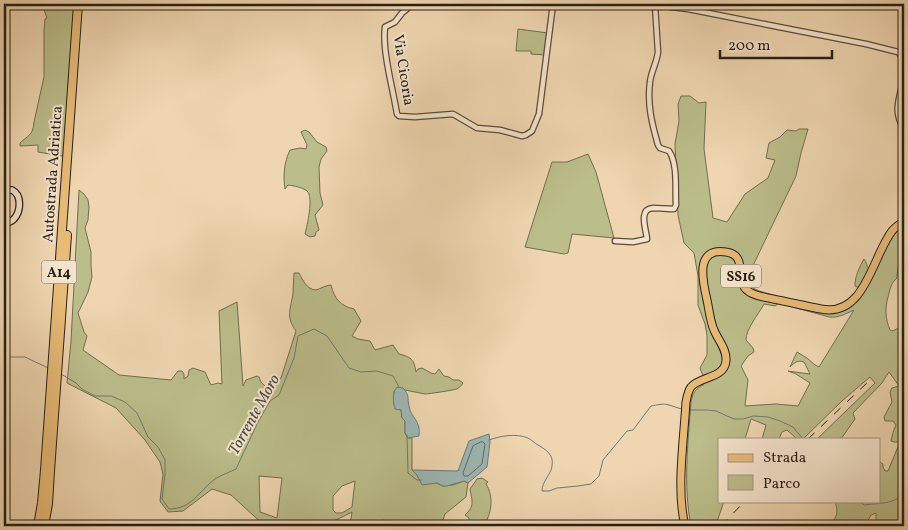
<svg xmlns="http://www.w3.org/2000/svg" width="908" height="530" font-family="Vollkorn,serif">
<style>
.green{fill:#bbbd8a;stroke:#726e50;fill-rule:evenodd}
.water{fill:#9db7b5;stroke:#6e7a75}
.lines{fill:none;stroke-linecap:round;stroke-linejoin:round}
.shore{stroke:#626b65;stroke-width:1}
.stream{stroke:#6e7a75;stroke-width:1}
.street-casing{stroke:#5a4d3c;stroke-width:7}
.secondary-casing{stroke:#281f15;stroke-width:8}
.primary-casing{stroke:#281f15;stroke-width:9}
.highway-casing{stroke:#281f15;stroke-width:10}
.street{stroke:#f5e4cc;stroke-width:4.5}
.secondary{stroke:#f5e4cc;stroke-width:5.5}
.primary{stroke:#e8bb78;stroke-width:7}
.highway{stroke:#e8bb78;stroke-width:8}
.rail{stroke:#281f15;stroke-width:1;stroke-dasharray:9 9;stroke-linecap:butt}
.labels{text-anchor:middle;stroke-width:4;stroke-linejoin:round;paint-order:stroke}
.shield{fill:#f5e4cc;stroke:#665a4c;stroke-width:1}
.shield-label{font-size:14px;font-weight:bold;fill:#281f15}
.street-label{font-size:15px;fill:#281f15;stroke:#f5e4cc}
.water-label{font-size:16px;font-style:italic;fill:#4b4d45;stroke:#f5e4cc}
</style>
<rect width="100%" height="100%" fill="#efd6b0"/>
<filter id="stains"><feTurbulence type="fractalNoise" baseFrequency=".004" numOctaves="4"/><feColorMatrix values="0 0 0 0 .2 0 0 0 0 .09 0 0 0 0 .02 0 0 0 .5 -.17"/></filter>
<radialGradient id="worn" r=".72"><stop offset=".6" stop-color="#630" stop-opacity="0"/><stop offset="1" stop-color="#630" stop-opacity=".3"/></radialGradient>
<!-- green -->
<path class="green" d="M42,4h33l-10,151 -3,1 -24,-4v-7l-18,1v-3c8,-8 13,-7 14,-21l10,-45v-46l1,-12 2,-1z
M518,29l30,4 -3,22 -14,-1v-3h-15z
M681,96h9l9,7 7,-1 -2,47 9,69 14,4 18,-28 23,-16 7,-18 -9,-2 3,-15 11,-6 7,-7 9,1 3,-2h9l-7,24 -5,23 -49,102 2,6 4,4 6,3 28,8 42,9c17,-2 21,-7 30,-20l-4,-2c0,-10 4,-18 9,-27 3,3 2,7 5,10l6,1c8,-16 15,-34 29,-46v13l-7,37v4c-6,5 -7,11 -9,19 -3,11 -3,21 2,33l2,1 12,-5v200l-24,-3 -4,-3v-7l-5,2 -6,11h-39c11,-7 13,-12 9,-25h44v-37l1,-2 3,2v3l2,4h3l12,-29h-6l-3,-1c1,-5 2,-10 5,-16l-3,-4h-8l-1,-4 8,-15 -2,-10 2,-4 7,-2 -10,-14 -7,11 -29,30 2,6 -14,20h-24l58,-56 -5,-6 -27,23 -40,39h-6l-10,-9 -5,2 -3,7h-17l4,-14 -15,-6 -6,20h-26v62h5l-6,18 -7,7h-20c-8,-41 -3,-82 0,-124 2,-9 4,-13 12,-17v-9l-3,-8 7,-13v-20l-2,-11 -7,-19v-29l-4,-23 -10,-10 -6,-28 -3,-71 4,-23 -1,-17zM764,304l11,2 3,-2h4l47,13c10,1 16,-3 25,-7l-35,57 -4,-2 -8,-7 -10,-6 -7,15c5,-5 8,-7 14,-5l6,12 -22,-3 8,3 14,9 -12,23 -22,-2 -31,2 3,-26 -7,-14 7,-10 6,-4 -1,-4 -7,-8c0,-11 12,-25 18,-36z
M305,130l4,2 8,10 9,5 1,4 -6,8 -2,8 1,26 3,12 -8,10 4,15 -3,2 -1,4 -5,1 -5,-3c2,-8 9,-37 2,-43 -5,-4 -13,-5 -19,-6l-3,4c-2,-13 -1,-27 5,-39l10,-2 6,1 1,-4 -6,-13z
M588,154l8,18 18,66 -42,-4 -4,19 -4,1 -39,-7 27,-85h15z
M79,190l5,4 4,6 1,7 -1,13 -3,8 6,24v14l1,11 -4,15 -10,21 6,19 3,4 -4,14 36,25 52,5 7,-9h4l2,3v5l4,-3 1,-6 4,-2 12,4 6,13 7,-2 4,1 -3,-73 18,-9 6,84 3,-6 11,-4 2,1 2,5 5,5 5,1 6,-7 4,-3 15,-47c-11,-15 -5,-22 -3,-38 0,-7 1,-13 1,-20h5c3,6 8,17 17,17 4,-1 10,-5 15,-5 3,13 9,21 23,24l7,12 -9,15 6,3 12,2 5,9 18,-5 6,9c12,3 15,5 17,18l2,-3 4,-1 9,5 4,1 4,-5 5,7 5,1 4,3h6l4,3c-2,3 -3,4 -6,6 -3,1 -28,5 -32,5 -7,-1 -13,-3 -20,-4l-2,-2 -9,3v14l7,5 1,8 3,3v12l3,5h4v32l5,5 5,9 15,-1 6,3 10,-1 11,-4 4,2 -2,14 -21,17 -4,12h-50v-4l-8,-2 -2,6h-31l2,-14 -16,8 -4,1 -1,5h-66l-34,-31 -19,-6 -29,22 -15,1 -8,-11 3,-27 -3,-12 -15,-22 -29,-32 -49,-25 4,-42zM259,476l23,2 -5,40 -17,-6zM355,481l-3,26 -10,6h-6l-3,-3v-14l9,-10z
M482,478l6,4 -2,2c8,12 6,31 -3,42h-14v-8l-4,-3c10,-9 7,-14 5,-26l7,-10z"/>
<!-- water -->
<path class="water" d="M397,387l6,1c7,8 4,9 6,18 2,13 12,13 10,30l-11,2 -3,-5v-12l-3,-3 -1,-8 -6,-1c-2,-8 -3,-16 2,-22z
M489,434l1,8 -3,25 -19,16 -4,-2 -17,5h-4l-6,-3 -15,2 -5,-10 -5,-5 46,1 11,-30z"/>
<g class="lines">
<!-- shore -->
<path class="shore" d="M481,442h2l2,2 -3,20 -14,12h-4l-1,-3 10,-27z"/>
<!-- stream -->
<path class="stream" d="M4,357h21l23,11
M61,374l15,9 6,6 13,7h16l14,6 12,11 11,24 10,10 7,13v14l-3,25 7,10c23,0 29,-17 46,-30 6,-4 15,-7 21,-10l21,-45 13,-23 9,-6 15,-37 4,-22 16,-7 13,7 22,32 12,4 16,-1 16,5 6,11
M688,410h20l8,1 18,8h9l10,-3 15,1 12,4 13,6 10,12
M407,435l1,38 9,7h4
M489,440c11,-4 27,-7 39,-2 4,2 6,5 10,7 8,5 16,9 14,21 -1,9 -10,15 -10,25h7l8,-3 21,-2 13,-2 8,-8 4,-16 24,-29 6,-1 18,-24c6,-1 12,-3 18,-1 4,1 8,3 13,4
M859,501l5,4c12,-2 33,0 40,-13"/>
<!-- street casing -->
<g class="street-casing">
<path id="street" d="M647,4l41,5 86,17 92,18 32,8 3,4 3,9
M407,9l-5,4 -7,9 -10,5c-3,24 8,62 12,87l2,2 16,1 38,-3 24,14 23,2 22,6 4,-1 6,-4 7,-17 14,-110
M904,78c-4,19 -12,33 0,51
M615,241l18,1 14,-3c-1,-10 -9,-30 6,-31 7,0 14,1 21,1l2,-4c-1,-16 2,-41 -7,-54l-9,-3 -2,-3c-6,-21 -11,-41 -8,-63 1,-10 7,-20 8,-30l-3,-47"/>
</g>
<!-- secondary casing -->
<g class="secondary-casing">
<path id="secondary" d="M4,189c0,0 7,1 8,1 10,5 9,21 2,29 -3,3 -6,4 -10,5"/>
</g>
<!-- primary casing -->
<g class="primary-casing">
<path id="primary" d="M685,526c-9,-37 -1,-86 1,-124 1,-5 2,-11 5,-15 9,-11 33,-8 35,-26 1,-12 -8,-21 -12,-31 -4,-9 -5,-21 -7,-30 -4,-18 -13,-53 19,-48 23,3 8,29 22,39 6,5 17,6 25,8 16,3 32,7 48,10 44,9 51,-52 71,-78 3,-4 8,-7 12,-10"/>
</g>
<!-- highway casing -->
<g class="highway-casing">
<path id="highway" d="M38,526l4,-23 3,-33 33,-466
M44,526l4,-22 2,-33 17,-236"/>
</g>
<!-- street -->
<use href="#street" class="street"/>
<!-- secondary -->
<use href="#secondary" class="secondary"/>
<!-- primary -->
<use href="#primary" class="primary"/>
<!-- highway -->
<use href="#highway" class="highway"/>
<!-- rail -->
<path class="rail" d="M808,439l62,-59
M721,526l24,-25"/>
</g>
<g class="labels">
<!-- shield labels -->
<g class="shield">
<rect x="41.5" y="260.5" width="35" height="23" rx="4"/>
<rect x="721" y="264.5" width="40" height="23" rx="4"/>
</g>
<g class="shield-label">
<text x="59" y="277">A14</text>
<text x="741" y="281">SS16</text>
</g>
<!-- street labels -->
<g class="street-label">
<text transform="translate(404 70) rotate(81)" y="5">Via Cicoria</text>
<text transform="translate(52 174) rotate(-86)" y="5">Autostrada Adriatica</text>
</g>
<!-- water labels -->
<g class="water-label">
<text transform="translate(253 414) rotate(-61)" y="6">Torrente Moro</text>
</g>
</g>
<!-- margin -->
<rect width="908" height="530" fill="none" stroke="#efd6b0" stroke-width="20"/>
<rect x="5" y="5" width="898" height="520" fill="none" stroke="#281f15" stroke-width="2.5"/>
<rect x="10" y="10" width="888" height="510" fill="none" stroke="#281f15"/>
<!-- legend -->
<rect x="718" y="438" width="162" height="65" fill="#f5e4cc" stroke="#a39583"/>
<rect x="728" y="454" width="25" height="8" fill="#e8bb78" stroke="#a39583"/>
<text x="763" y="462" font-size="15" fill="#281f15">Strada</text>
<rect x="728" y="475" width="25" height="15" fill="#bbbd8a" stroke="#a39583"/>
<text x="763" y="488" font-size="15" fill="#281f15">Parco</text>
<!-- scale -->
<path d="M720 50v8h112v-8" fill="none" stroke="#281f15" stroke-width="2.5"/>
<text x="728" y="50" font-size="15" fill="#281f15" stroke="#f5e4cc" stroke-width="4" paint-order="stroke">200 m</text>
<rect width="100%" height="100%" filter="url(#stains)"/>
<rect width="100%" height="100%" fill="url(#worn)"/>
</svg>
